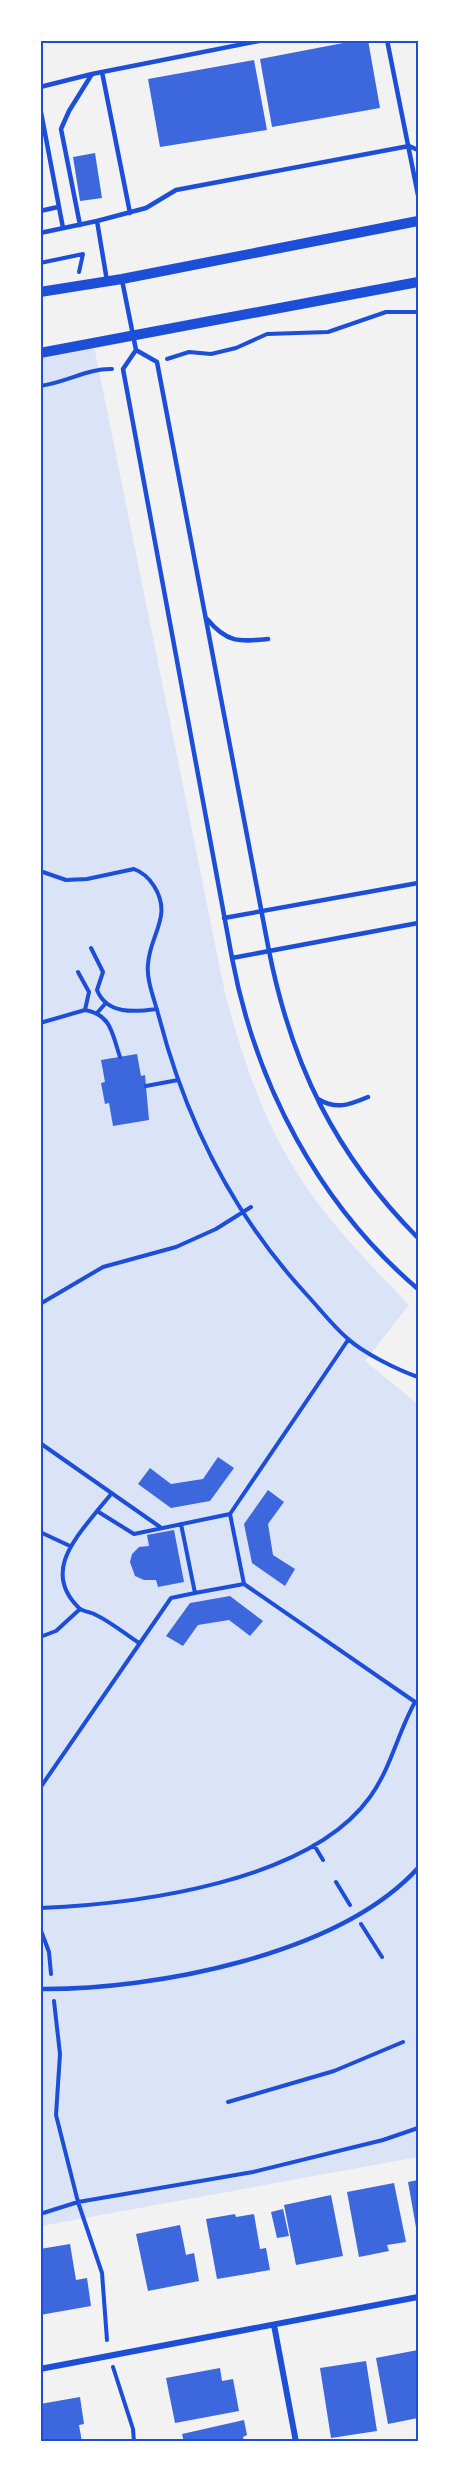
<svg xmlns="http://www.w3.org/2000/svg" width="459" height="2482" font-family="Lato,sans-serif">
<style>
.green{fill:#dbe4f7}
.building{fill:#3d67dc}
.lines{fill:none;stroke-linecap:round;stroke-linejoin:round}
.path{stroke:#1d4ed8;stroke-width:4}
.service{stroke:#1d4ed8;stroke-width:4.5}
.minor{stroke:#1d4ed8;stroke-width:6}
.tertiary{stroke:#1d4ed8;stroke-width:10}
.neatline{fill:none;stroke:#1d4ed8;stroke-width:2}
</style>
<rect width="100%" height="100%" fill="#f2f2f2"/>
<!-- green -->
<path class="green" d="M94,346l131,647c16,60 36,122 69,175 31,51 74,94 115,137l-44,56 53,43v753l-377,69 -1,-1869z"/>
<!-- building -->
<path class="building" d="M359,40h9l12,68 -108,19 -12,-68z
M254,60l13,70 -107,17 -12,-68z
M95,153l7,45 -22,3 -7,-44z
M137,1054l4,22 4,-1 4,45 -36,6 -4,-23 -4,1 -4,-21 4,-1 -4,-22z
M218,1457l16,11 -24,33 -39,7 -33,-24 12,-16 21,16 32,-5z
M268,1490l16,12 -16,22 5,31 22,14 -10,17 -33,-23 -8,-39z
M174,1530l10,52 -26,5 -2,-7h-12l-9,-4 -5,-14 2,-8 7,-7 10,-1 -2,-11z
M230,1596l33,25 -13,15 -21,-16 -31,5 -15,21 -17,-10 24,-33z
M418,2180v52l-1,1 -9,-51z
M394,2183l12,59 -19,3 2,6 -30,6 -12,-65z
M331,2195l12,61 -47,9 -12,-60z
M283,2209l6,27 -12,2 -6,-26z
M235,2214l1,3 18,-3 6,35 6,-1 4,22 -53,9 -11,-60z
M180,2225l6,30 8,-2 5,28 -51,10 -12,-57z
M70,2244l6,36 11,-2 4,28 -51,9v-66z
M418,2350v68l-30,6 -12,-66z
M366,2361l11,70 -46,7 -11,-70z
M220,2368l2,13 11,-2 6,32 -64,12 -9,-45z
M80,2397l4,27 -5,1 3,17h-42v-38z
M244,2420l3,15 -4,2 1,5h-60l-2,-8z"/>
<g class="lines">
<!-- path -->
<path class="path" d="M40,263l43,-9 -4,18
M167,359l22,-7 22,2 25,-6 31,-14 61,-2 58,-20h32
M40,386c25,-3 49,-18 72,-17
M40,871l26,9 21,-1 47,-10c8,3 15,9 20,17 19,30 -4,48 -6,78 -2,16 7,37 11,53 27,104 74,198 148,278 13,14 25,30 40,43 16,15 51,32 71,39
M91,948l12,24 -6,18c10,25 38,22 60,19
M85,1010c27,5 27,24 35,47
M97,1013l8,-9
M40,1023l45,-13 4,-18 -11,-20
M146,1086l32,-6
M40,1304l63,-37 73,-20 40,-18 35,-22
M40,1443l120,84
M97,1511l15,-18
M181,1524l14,69 49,-9 -14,-70
M40,1532l30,14
M244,1584l174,120
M40,1637l16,-6 24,-22
M139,1643c-14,-9 -28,-21 -43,-28 -5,-3 -12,-3 -17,-7 -36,-35 -5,-68 18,-97l37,23 96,-20 118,-174
M40,1788l131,-190 24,-5
M314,1845l9,15
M336,1882l14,23
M40,1908c98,-4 269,-26 330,-111 21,-29 28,-65 45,-95
M361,1924l21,33
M40,1928l9,24 2,22
M54,2001l6,53 -4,61 22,87 24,71 5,67
M228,2102l106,-31 69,-29
M40,2214l38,-12 175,-30 130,-32 35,-12
M113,2367l20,62 1,13"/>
<!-- service -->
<path class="service" d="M387,40l31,155
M102,72l28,141
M40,87l52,-13 172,-34
M40,107l23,121
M40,211l18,-4
M80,225l-19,-96 8,-18 23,-37
M40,233l57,-12
M122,280l14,70 -13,19 109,589c24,127 87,247 186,331
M107,281l-10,-60 49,-13 30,-18 233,-44 9,4
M136,350l21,12 112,589c23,115 66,203 149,287
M207,619c20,24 32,23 61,20
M224,918l194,-35
M232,958l186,-35
M318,1099c18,11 31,6 50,-2
M40,1989c114,1 299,-34 378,-121"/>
<!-- minor -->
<path class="minor" d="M274,2325l22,117
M40,2369l378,-72"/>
<!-- tertiary -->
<path class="tertiary" d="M40,292l82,-13 296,-58
M40,353l378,-71"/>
</g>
<!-- border -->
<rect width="459" height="2482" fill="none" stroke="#ffffff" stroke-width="84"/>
<rect x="42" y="42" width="375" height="2398" class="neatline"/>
</svg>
